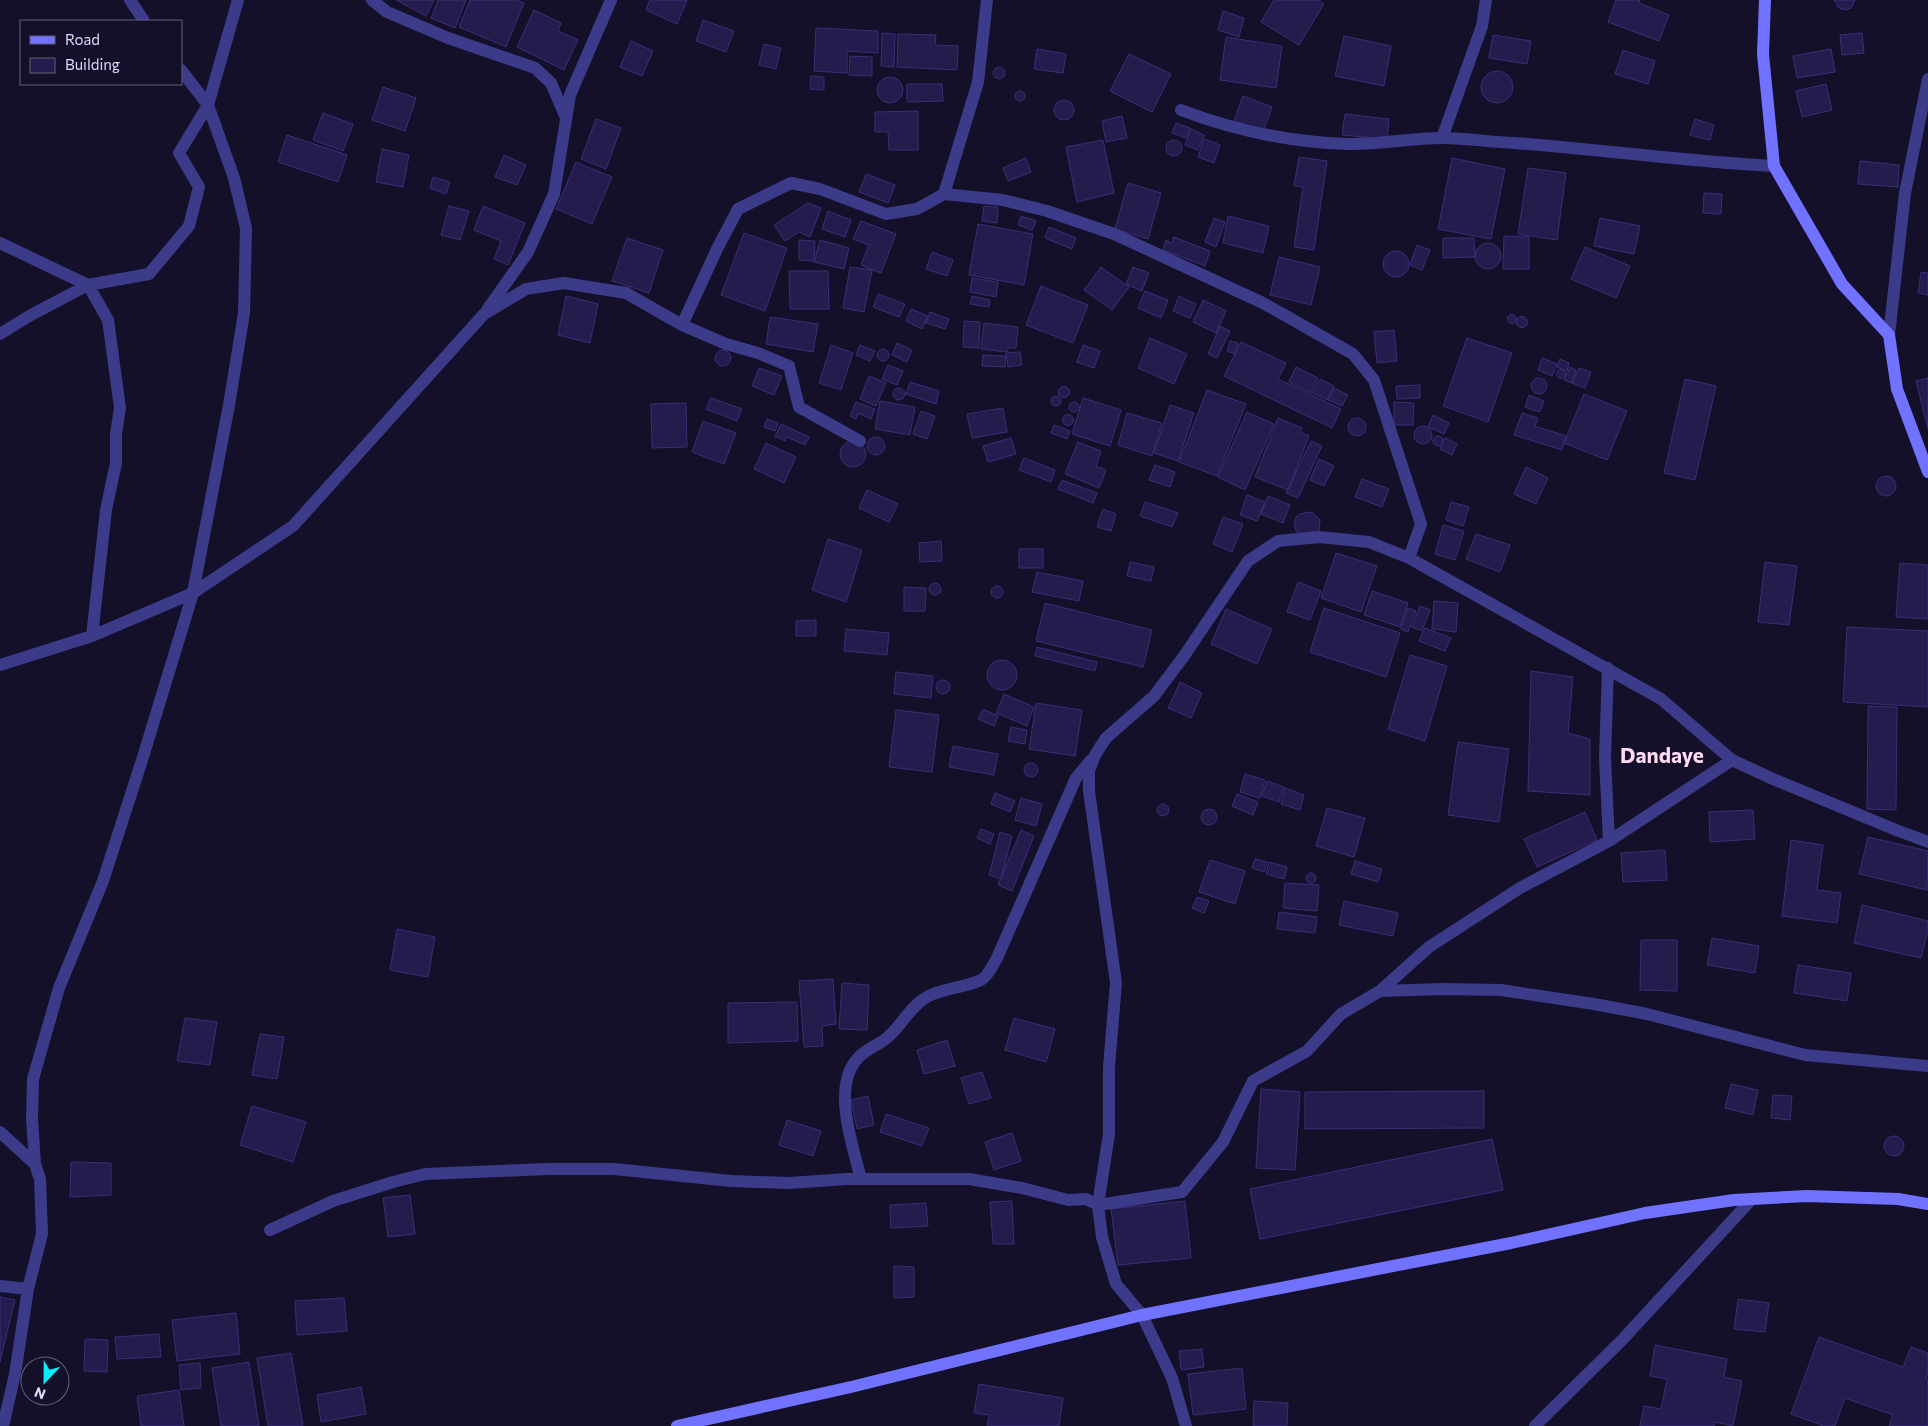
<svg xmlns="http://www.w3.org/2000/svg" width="1928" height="1426" font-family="Commissioner,sans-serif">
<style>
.building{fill:#241c4c;stroke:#3a2e78}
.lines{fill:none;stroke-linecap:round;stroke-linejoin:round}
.street{stroke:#3b3b8a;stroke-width:12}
.secondary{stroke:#7172ff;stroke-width:12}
.labels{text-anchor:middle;stroke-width:4;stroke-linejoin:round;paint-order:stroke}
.quarter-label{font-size:21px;font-weight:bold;fill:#ffdcf3;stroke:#14102a}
</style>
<rect width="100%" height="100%" fill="#14102a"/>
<!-- building -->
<path class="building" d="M396,0h38l-8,16z
M438,0h28l-11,28 -24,-10z
M470,0h46l8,3 -18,44 -47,-20z
M650,0h37l-10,24 -31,-14z
M1274,0h45l5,4 -25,41 -38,-23z
M1616,0h24l-1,3 30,12 -10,26 -51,-19z
M1834,0h21l-4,8 -6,2 -6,-2z
M534,10l27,13 -3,8 20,9 -14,30 -47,-23z
M1223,11l21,7 -5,19 -21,-7z
M703,20l31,11 -8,21 -30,-11z
M816,28l62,3v22l-31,-2v22l-33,-2z
M882,33l13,1 -1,33 -13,-1z
M1862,33l2,20 -22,2 -2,-20z
M898,34l38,1 -1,10 23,1 -1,24 -60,-3z
M1493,35l38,6 -4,23 -38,-6z
M1344,36l47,10 -7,40 -49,-10z
M1226,37l56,9 -6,42 -56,-8z
M631,41l22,10 -11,25 -22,-9z
M764,44l17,4 -5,21 -17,-4z
M1037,49l29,5 -3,19 -29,-4z
M1831,49l4,23 -38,6 -4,-22z
M1623,50l32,11 -7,23 -33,-10z
M1129,54l42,20 -19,38 -42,-21z
M850,56l22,1v19l-23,-1z
M993 73a6 6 0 1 1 12 0a6 6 0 1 1-12 0Z
M1481 87a16 16 0 1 1 32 0a16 16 0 1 1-32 0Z
M811,76l13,1v13l-14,-1z
M877 90a13 13 0 1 1 26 0a13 13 0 1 1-26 0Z
M907,84h35l1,17 -36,1z
M1826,84l6,26 -30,7 -6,-26z
M383,87l33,11 -11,33 -33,-11z
M1015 96a5 5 0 1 1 10 0a5 5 0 1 1-10 0Z
M1243,96l29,11 -9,25 -29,-11z
M1054 110a10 10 0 1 1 20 0a10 10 0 1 1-20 0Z
M918,111v39h-29l-1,-18h-13v-20z
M323,113l30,11 -10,27 -30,-11z
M1345,114l44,5 -2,20 -45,-4z
M1122,116l5,22 -21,4 -4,-21z
M596,119l25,9 -15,41 -25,-10z
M1695,119l19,6 -4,15 -20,-5z
M1176,123l14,5 -4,10 -14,-5z
M1191,129l13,6 -6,15 -13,-5z
M287,135l60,20 -9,27 -60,-20z
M1204,139l16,6 -6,18 -16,-6z
M1166 148a8 8 0 1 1 16 0a8 8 0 1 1-16 0Z
M1103,140l11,53 -37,9 -11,-55z
M382,149l27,6 -6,32 -27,-5z
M504,155l22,10 -9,20 -22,-8z
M1299,157l28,4 -13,89 -20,-3 9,-60 -9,-1z
M1026,158l5,14 -23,9 -5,-13z
M1452,158l53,11 -14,70 -53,-10z
M1860,161l39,4 -1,22 -40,-3z
M576,162l36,15 -20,47 -36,-15z
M1528,168l38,5 -9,67 -39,-6z
M866,174l29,11 -7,18 -29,-11z
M433,177l17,5 -4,12 -16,-6z
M1128,183l33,10 -13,46 -33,-10z
M1704,193l18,1 -1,20 -18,-1z
M808,203l13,5 -11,29 -11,-5 -14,9 -11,-16z
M449,206l20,5 -9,29 -19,-5z
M483,206l42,17 -17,42 -14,-6 7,-18 -27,-11z
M984,206l14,1 -1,16 -15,-2z
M828,211l23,9 -6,17 -23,-8z
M1021,216l15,5 -4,9 -14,-5z
M1228,216l41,10 -6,27 -40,-10z
M1214,218l11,4 -9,25 -11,-5z
M1600,218l40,8 -6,28 -40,-8z
M861,221l35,13 -15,39 -20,-8 8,-20 -16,-6z
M978,224l55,10 -9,51 -55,-10z
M1049,227l27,11 -4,11 -27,-11z
M744,233l43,15 -22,63 -44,-16z
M1504,236l25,1v32h-26z
M1174,237l36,14 -5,15 -42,-16 3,-10 6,3z
M627,238l36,12 -14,43 -37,-12z
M1443,238h31l1,19 -32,1z
M799,240l16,1 -1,20 -15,-1z
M820,240l29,8 -5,21 -30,-7z
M1475 256a13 13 0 1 1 26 0a13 13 0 1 1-26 0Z
M1417,245l13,5 -8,20 -12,-5z
M1585,247l45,19 -14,32 -45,-19z
M1383 264a13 13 0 1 1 26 0a13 13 0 1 1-26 0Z
M932,252l21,8 -6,16 -21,-7z
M1279,257l41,10 -9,38 -41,-10z
M850,267l22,3 -8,42 -21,-4z
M1101,267l28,20 -17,23 -28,-20z
M1133,267l16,6 -7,18 -16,-7z
M789,271h39l1,38h-39z
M1921,272l7,1v22l-10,-2z
M972,278l26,4 -2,15 -26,-5z
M1041,286l47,19 -15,38 -47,-18z
M1145,291l23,9 -7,18 -23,-10z
M878,294l27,10 -6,13 -26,-10z
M566,296l32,8 -8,39 -32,-8z
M972,296l18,4 -1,7 -19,-3z
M1179,296l17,8 -6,14 -17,-7z
M1203,300l23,11 -10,22 -23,-11z
M911,309l17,7 -6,13 -16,-8z
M930,312l19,7 -4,10 -19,-6z
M1507.5 319a4.5 4.5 0 1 1 9 0a4.5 4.5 0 1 1-9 0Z
M1516.5 322a5.5 5.5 0 1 1 11 0a5.5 5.5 0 1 1-11 0Z
M770,317l48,7 -5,28 -47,-8z
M964,321l16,1 -1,26 -16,-1z
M984,323l34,4 -2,21h-8l-1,4 -26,-3z
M1220,326l10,5 -13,27 -9,-4z
M1394,330l3,31 -20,2 -3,-31z
M1150,338l37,16 -13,30 -36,-16z
M1467,338l45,15 -24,69 -45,-16z
M1230,341l8,2 -3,11 -8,-3z
M1241,342l45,21 -8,16 63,30 -9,19 -108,-52z
M897,343l15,7 -5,12 -15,-7z
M831,345l22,8 -12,37 -22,-7z
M860,345l15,6 -5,10 -14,-6z
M1083,345l17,6 -6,17 -17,-6z
M877 355a6 6 0 1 1 12 0a6 6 0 1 1-12 0Z
M715 358a8 8 0 1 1 16 0a8 8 0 1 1-16 0Z
M1020,352l2,13 -14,2 -2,-14z
M983,355l23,1 -1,11 -23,-1z
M1542,358l15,6 -5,12 -14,-6z
M1560,359l9,4 -2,8 -10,-4z
M888,365l15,6 -6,14 -15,-6z
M1296,367l22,11 -7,15 -22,-11z
M1570,367l6,3 -4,13 -8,-3z
M759,368l23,8 -8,19 -22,-9z
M1579,368l12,4 -6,16 -13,-5z
M1556.5 374a4.5 4.5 0 1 1 9 0a4.5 4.5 0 1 1-9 0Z
M869,376l17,7 -10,23 -16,-7z
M1531 386a8 8 0 1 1 16 0a8 8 0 1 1-16 0Z
M1928,378v51l-12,-48z
M1320,379l14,7 -7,14 -14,-7z
M1685,379l31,7 -21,94 -31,-7z
M910,382l29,9 -3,13 -30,-10z
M1420,385v13l-23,1 -1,-13z
M1058.5 392a5.5 5.5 0 1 1 11 0a5.5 5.5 0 1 1-11 0Z
M893 394a6 6 0 1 1 12 0a6 6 0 1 1-12 0Z
M1334,388l14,7 -6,11 -14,-6z
M1207,390l39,14 -29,72 -38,-14z
M1584,394l43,17 -20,49 -43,-17z
M1529,395l15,6 -4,11 -15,-5z
M1051 401a5 5 0 1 1 10 0a5 5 0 1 1-10 0Z
M711,398l31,11 -5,12 -31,-12z
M1083,398l38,12 -11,36 -38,-12z
M880,401l35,6 -5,28 -35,-6z
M1069 407a5 5 0 1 1 10 0a5 5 0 1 1-10 0Z
M856,402l19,7 -4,10 -13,-6 -2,6 -6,-3z
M1394,402l20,1 -1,22h-19z
M686,403l1,44 -35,1 -1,-44z
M1170,405l24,8 -16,48 -24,-8z
M1003,408l4,24 -35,6 -5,-24z
M921,411l14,5 -8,23 -14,-5z
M1247,412l27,12 -29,66 -27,-13z
M1127,413l35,10 -10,33 -34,-11z
M1522,413l16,5 -3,8 31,10 -4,14 -48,-15z
M1062.5 420a5.5 5.5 0 1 1 11 0a5.5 5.5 0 1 1-11 0Z
M1433,415l16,8 -5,11 -16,-7z
M1348 427a9 9 0 1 1 18 0a9 9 0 1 1-18 0Z
M1278,418l24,10 -2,4 9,4 -21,54 -33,-13z
M767,419l11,4 -3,8 -11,-4z
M703,421l33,12 -12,31 -32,-12z
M781,424l28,13 -4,8 -18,-8 -2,4 -10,-5z
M1054,425l16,6 -3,8 -16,-6z
M1414 435a9 9 0 1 1 18 0a9 9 0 1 1-18 0Z
M1433 441a5 5 0 1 1 10 0a5 5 0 1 1-10 0Z
M867 446a9 9 0 1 1 18 0a9 9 0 1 1-18 0Z
M1011,438l5,16 -28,8 -5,-16z
M1445,438l12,6 -5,11 -12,-6z
M1311,441l11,5 -24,52 -12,-5z
M840 454a13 13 0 1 1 26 0a13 13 0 1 1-26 0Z
M1078,442l23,9 -5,15 10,4 -7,18 -34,-14z
M766,443l30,14 -12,26 -30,-14z
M1024,458l31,12 -4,12 -32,-12z
M1319,459l15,7 -10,20 -14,-6z
M1155,465l20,7 -5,15 -21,-7z
M1526,467l22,11 -12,26 -22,-10z
M1876 486a10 10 0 1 1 20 0a10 10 0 1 1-20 0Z
M1362,479l27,10 -7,18 -27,-10z
M1062,480l35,13 -4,10 -35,-14z
M867,490l31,14 -9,18 -30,-14z
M1247,495l18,7 -8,19 -17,-6z
M1268,496l22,9 -7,18 -22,-9z
M1145,502l33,11 -6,14 -32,-11z
M1451,502l18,5 -6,19 -17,-6z
M1103,509l13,5 -5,17 -14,-4z
M1309,512l4,1 7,7 -1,12 -21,2 -4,-8 2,-9 4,-3z
M1223,517l20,7 -11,28 -19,-8z
M1443,525l21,6 -9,29 -20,-6z
M1476,534l34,11 -10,27 -34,-13z
M828,539l34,11 -16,52 -34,-12z
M941,541l1,20 -22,1 -1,-19z
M1019,549h24v19h-24z
M1336,553l41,13 -16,46 -40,-14z
M1130,562l24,5 -3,14 -24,-5z
M1765,562l32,4 -8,59 -31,-3z
M1900,563l28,2v54l-32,-2z
M1037,572l46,9 -4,20 -47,-9z
M1298,582l23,9 -11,29 -23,-8z
M929 589a6 6 0 1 1 12 0a6 6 0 1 1-12 0Z
M991 592a6 6 0 1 1 12 0a6 6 0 1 1-12 0Z
M904,587l22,1 -1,23h-21z
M1372,591l36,12 -8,24 -36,-12z
M1434,601l24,2 -2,29 -24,-3z
M1045,603l107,27 -9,37 -107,-26z
M1420,606l10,4 -8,21 -10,-4z
M1324,608l76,25 -14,44 -76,-25z
M1408,608l8,3 -8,21 -7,-3z
M1226,609l46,20 -15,35 -46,-20z
M816,620v16h-20v-15z
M1847,627l81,4v76l-85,-5z
M1425,628l26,10 -6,13 -26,-10z
M846,629l43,4 -2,22 -43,-4z
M1037,647l60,15 -2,9 -60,-15z
M1410,655l37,11 -22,75 -37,-12z
M987 675a15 15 0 1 1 30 0a15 15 0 1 1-30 0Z
M1531,671l42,6 -5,56 22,6v56l-62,-4z
M896,672l37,4 -2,22 -37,-4z
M936 687a7 7 0 1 1 14 0a7 7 0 1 1-14 0Z
M1180,682l22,11 -11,25 -23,-10z
M1004,694l30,13 -7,19 -31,-13z
M1036,703l46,7 -7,46 -46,-7z
M1868,706l29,1 -1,103 -29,-1z
M983,709l15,7 -4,10 -16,-7z
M896,710l43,5 -7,57 -43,-5z
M1011,727l16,3 -2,14 -17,-3z
M1458,742l51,7 -10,73 -51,-7z
M953,746l45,8 -4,21 -45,-8z
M1024 770a7 7 0 1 1 14 0a7 7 0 1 1-14 0Z
M1245,774l20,6 -5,18 -20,-6z
M1267,781l17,6 -5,15 -17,-6z
M1285,788l19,7 -4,15 -19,-6z
M995,793l20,8 -5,11 -19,-8z
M1237,794l21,8 -5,13 -21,-9z
M1021,798l21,6 -6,22 -21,-6z
M1157 810a6 6 0 1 1 12 0a6 6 0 1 1-12 0Z
M1327,808l38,10 -11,39 -38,-11z
M1201 817a8 8 0 1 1 16 0a8 8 0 1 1-16 0Z
M1753,810l2,29 -45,3 -1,-30z
M1585,812l12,28 -60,27 -13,-28z
M981,829l13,5 -4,10 -13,-6z
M1021,830l13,6 -22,55 -14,-6z
M1000,832l12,4 -11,43 -12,-4z
M1868,837l60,14 -1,39 -68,-16z
M1791,840l32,5 -6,45 24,3 -4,30 -55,-7z
M1665,850l2,30 -44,2 -2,-29z
M1255,859l12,3 -3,10 -12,-4z
M1210,860l35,11 -10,33 -36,-12z
M1355,861l27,8 -4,13 -27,-8z
M1269,862l18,5 -3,12 -18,-5z
M1306 878a5 5 0 1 1 10 0a5 5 0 1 1-10 0Z
M1285,883l34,2 -2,26 -34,-3z
M1197,897l12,4 -5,12 -12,-5z
M1344,901l54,12 -5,23 -54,-11z
M1862,905l66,16v9l-7,28 -67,-15z
M1279,912l38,5 -2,16 -38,-4z
M397,929l38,8 -7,40 -38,-7z
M1712,938l47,8 -4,27 -48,-8z
M1641,940h36v51l-37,-1z
M1798,965l53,8 -4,28 -53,-8z
M833,979l3,45 -14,2 1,20 -19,1 -5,-66z
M842,983l27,2 -2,45 -28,-1z
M797,1002l1,39 -70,2v-40z
M185,1018l32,4 -7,43 -33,-4z
M1014,1018l41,11 -9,33 -41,-12z
M260,1034l24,3 -7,42 -25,-4z
M947,1040l8,26 -31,8 -7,-24z
M982,1072l9,26 -22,6 -8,-26z
M1731,1084l27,6 -5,25 -28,-7z
M1261,1089l39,3 -5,78 -39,-2z
M1484,1091v37l-179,1v-37z
M1773,1095l19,1 -2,24 -19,-2z
M868,1096l6,29 -17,4 -6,-29z
M252,1106l54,16 -13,40 -53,-17z
M886,1114l43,14 -7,18 -42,-14z
M787,1120l34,11 -8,25 -34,-11z
M1012,1133l9,28 -27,9 -9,-28z
M1884 1146a10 10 0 1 1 20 0a10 10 0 1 1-20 0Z
M1492,1139l11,51 -243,49 -10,-50z
M71,1162l40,1v32l-41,2z
M410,1195l5,39 -27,3 -5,-39z
M1012,1201l2,43h-21l-3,-42z
M1185,1201l6,57 -73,7 -7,-56z
M926,1203l2,23 -37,2 -1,-23z
M894,1266l20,1v30l-20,1z
M0,1297l15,3 -15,62z
M344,1298l3,33 -50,4 -2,-34z
M1738,1299l31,4 -4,29 -31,-3z
M236,1313l4,41 -63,7 -5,-41z
M159,1334l2,23 -44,2 -2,-22z
M1819,1337l84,30 8,-20 17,6v20l-2,6 2,1v46h-39l4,-11 -48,-17 -10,28h-11l-33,-12z
M85,1339l23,1 -1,32 -23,-1z
M1655,1345l72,14 -3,18 18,4 -9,45 -18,-4 -1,4h-74l4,-20 17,3 6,-30 -17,-3z
M1202,1349l2,18 -23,3 -2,-19z
M291,1353l12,73h-35l-11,-68z
M249,1362l10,64h-38l-9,-58z
M200,1363l1,25 -20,2 -2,-25z
M1242,1368l4,41 -53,6 -5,-41z
M979,1384l84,14 -4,28h-72l2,-11 -15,-2z
M361,1387l5,27 -45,8 -4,-27z
M179,1390l5,36h-43l-4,-30z
M1254,1401l34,2 -1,23h-34z"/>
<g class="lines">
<!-- street -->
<path class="street" d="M130,0l14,21
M372,0l15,12 61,26 87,30 16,15 15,35
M1181,110c52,20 110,32 166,34 32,1 63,-6 95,-6 24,0 48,4 72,5 87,6 173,19 260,23
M1442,138l40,-112 4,-26
M944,194l34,-112 9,-82
M0,243l88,42 20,35 12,88 -4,26v29l-10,47 -14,126
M487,310l41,-58 26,-58 16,-99 41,-95
M682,325l35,-76 21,-40 53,-26 29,6 66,25 31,-5 27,-15 59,6 44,11 67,23 149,69 90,51 21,26 47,144 -12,34
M0,334l31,-19 57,-30 61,-11 40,-48 10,-39 -20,-34 29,-48 -27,-35
M1889,335l16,-142 23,-114
M0,665l92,-29 101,-43 100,-67 191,-212 42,-25 38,-6 62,10 56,32 44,19 32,9 31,13 10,41 61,34
M1608,668l-3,90 4,83
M1380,991l49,-44 91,-59 89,-47 123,-81
M0,1132l35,32
M861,1179c-8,-33 -30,-92 -3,-121 9,-10 22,-13 31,-22 15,-14 24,-34 44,-42 14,-6 37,-8 48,-14 7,-4 12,-15 16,-22l79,-180 15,-18
M270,1230l63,-29 60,-19 32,-8 123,-5h66l117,12 58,2 58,-4h122l53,9 46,12 18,-1 12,6 84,-13 41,-50 30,-61 54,-30 34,-37 39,-23 62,-2 59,1 93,14 53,10 158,41 123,11
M0,1286l28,3
M3,1426l12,-52 13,-85 14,-55 -2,-55 -5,-15 -3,-45 1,-40 26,-91 44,-107 40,-124 50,-164 36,-188 15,-92 2,-85 -12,-50 -26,-73 30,-105
M1186,1426l-14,-48 -30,-63 -26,-31 -14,-47 -4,-32 11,-71v-67l7,-84 -27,-192v-20l6,-16 11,-17 48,-42 30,-40 64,-95 30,-20 41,-4 50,5 40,16 252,141 71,61 41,19 123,51 32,12
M1535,1426l88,-87 129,-140"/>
<!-- secondary -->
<path class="secondary" d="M1765,0l-2,54 11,112 68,118 47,51 8,54 31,83
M677,1426l174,-39 291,-72 369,-72 134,-30 89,-13 73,-4 91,3 30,5"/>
</g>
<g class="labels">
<!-- quarter labels -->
<g class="quarter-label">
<text x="1662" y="763">Dandaye</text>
</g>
</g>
<!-- legend -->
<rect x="20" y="20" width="162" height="65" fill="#14102a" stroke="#64617f"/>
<rect x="30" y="36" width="25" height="8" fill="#7172ff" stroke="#64617f"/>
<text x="65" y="45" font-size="15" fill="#dddaff">Road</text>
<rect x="30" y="58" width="25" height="15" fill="#241c4c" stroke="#64617f"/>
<text x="65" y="70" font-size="15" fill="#dddaff">Building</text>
<!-- north arrow -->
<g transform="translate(45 1381) rotate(202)"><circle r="24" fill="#14102a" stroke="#64617f"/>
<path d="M0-4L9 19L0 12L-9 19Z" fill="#06efff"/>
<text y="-8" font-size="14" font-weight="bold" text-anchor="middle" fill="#dddaff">N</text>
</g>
</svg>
